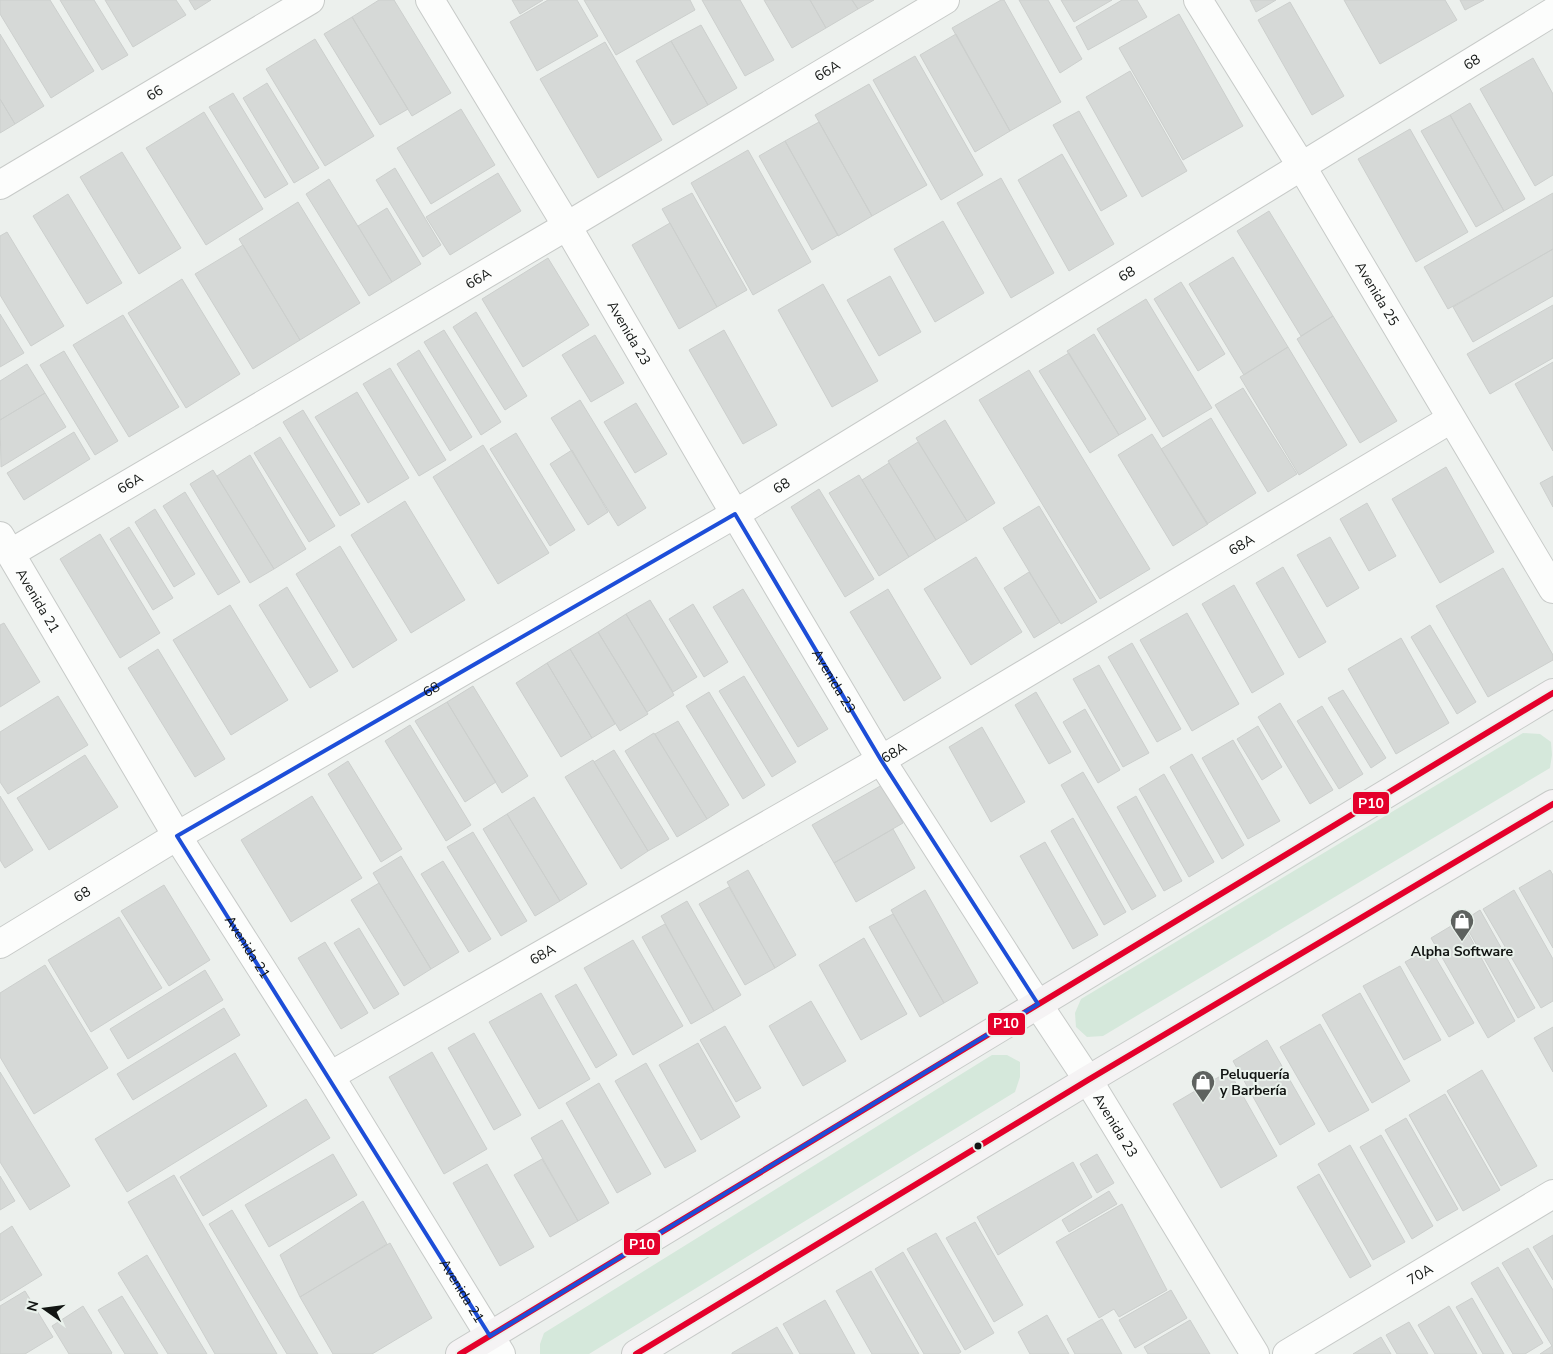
<svg xmlns="http://www.w3.org/2000/svg" width="1553" height="1354" font-family="'Nunito Sans',sans-serif">
<style>
.green{fill:#d5e8db}
.building{fill:#d6d9d7;stroke:#cccfcd}
.lines{fill:none;stroke-linecap:round;stroke-linejoin:round}
.minor-casing{stroke:#c7cac8;stroke-width:30}
.secondary-casing{stroke:#c7cac8;stroke-width:30}
.minor{stroke:#fcfdfc;stroke-width:28}
.secondary{stroke:#f5f3f4;stroke-width:28}
.bus-1-casing{stroke:#eaf2ec;stroke-width:10}
.bus-1{stroke:#e4002b;stroke-width:6}
.marked{fill:none;stroke:#1d4ed8;stroke-width:4;stroke-linejoin:round}
.bus-dot{fill:#121513;stroke:#eaf2ec;stroke-width:2}
.labels{text-anchor:middle;stroke-width:4;stroke-linejoin:round;paint-order:stroke}
.street-label{font-size:14px;fill:#121513;stroke:#eaf2ec}
.poi-label{font-size:14px;font-weight:bold;fill:#121513;stroke:#eaf2ec}
.line-badge{stroke:#eaf2ec;stroke-width:2}
.badge-label{font-size:14px;text-anchor:middle;font-weight:bold;fill:#fff}
</style>
<rect width="100%" height="100%" fill="#ecf0ed"/>
<!-- green -->
<path class="green" d="M1523,733l17,1 11,8 1,13 -2,13 -447,268 -16,1 -11,-10 -1,-14 6,-14z
M992,1055h15l13,7v15l-5,15 -426,262h-49v-10l4,-11z"/>
<!-- building -->
<path class="building" d="M0,0h50l44,71 -43,27 -51,-84z
M60,0h34l34,55 -26,15z
M105,0h71l10,15 -53,32z
M189,0h22l-16,10z
M379,0h15l57,93 -39,23 -60,-99z
M512,0h31l-23,14z
M548,0h29l21,36 -61,35 -27,-49z
M584,0h106l5,10 -79,45z
M702,0h38l34,60 -29,16z
M764,0h46l16,28 -34,20z
M810,0h42l6,9 -32,19z
M852,0h22l-16,9z
M1001,0h3l57,102 -51,29 -58,-103z
M1019,0h29l34,59 -22,14z
M1061,0h51l-38,22z
M1122,0h15l10,17 -59,33 -12,-23z
M1250,0h26l-20,12z
M1344,0h101l12,20 -77,44z
M1460,0h24l-19,10z
M1290,2l54,94 -32,19 -54,-95z
M1179,14l64,112 -60,34 -64,-112z
M352,17l56,92 -28,16 -56,-91z
M701,25l36,63 -29,17 -37,-64z
M0,34l44,72 -29,18 -15,-25z
M956,34l54,97 -35,21 -55,-97z
M315,39l59,97 -49,30 -59,-97z
M671,41l37,64 -35,20 -37,-64z
M605,42l57,98 -64,38 -58,-99z
M915,56l68,119 -42,25 -68,-120z
M1533,58l20,36v81l-18,11 -55,-97z
M1130,71l57,100 -45,26 -56,-100z
M267,83l52,85 -25,15 -51,-85z
M869,84l58,101 -55,31 -57,-101z
M233,93l55,91 -23,14 -56,-91z
M0,99l15,25 -15,9z
M1470,103l55,96 -21,12 -54,-96z
M461,109l34,56 -64,39 -34,-56z
M1079,111l48,85 -26,15 -48,-86z
M204,112l59,97 -57,36 -60,-97z
M1450,115l54,96 -28,16 -55,-96z
M819,122l53,94 -34,20 -53,-95z
M1410,129l58,103 -52,30 -58,-103z
M785,141l53,94 -26,15 -53,-94z
M748,150l63,112 -58,33 -62,-112z
M122,152l59,96 -42,26 -59,-97z
M1062,154l52,90 -45,27 -51,-91z
M395,168l46,77 -18,12 -47,-77z
M498,173l23,38 -71,44 -24,-38z
M1001,178l53,95 -43,25 -54,-95z
M329,179l63,103 -23,14 -63,-102z
M692,193l55,97 -30,17 -55,-98z
M1553,193v56l-105,60 -24,-42z
M68,194l54,89 -35,21 -54,-88z
M298,202l62,101 -60,37 -61,-101z
M387,208l34,56 -29,18 -34,-56z
M1269,211l64,105 -32,20 -64,-105z
M943,221l41,72 -49,29 -41,-73z
M670,223l47,84 -38,22 -47,-84z
M7,232l57,94 -33,20 -31,-51v-59z
M243,245l57,95 -47,29 -58,-95z
M1553,249v47l-80,46 -20,-35z
M1233,257l55,90 -44,28 -55,-91z
M548,258l41,67 -66,42 -41,-68z
M890,276l31,56 -42,24 -32,-56z
M182,279l58,95 -54,34 -58,-95z
M1181,282l44,72 -27,17 -44,-72z
M823,284l55,97 -46,26 -54,-97z
M1146,299l66,109 -49,29 -66,-108z
M1553,305v53l-63,36 -23,-40z
M476,312l51,84 -22,14 -52,-83z
M0,314l24,39 -24,14z
M123,315l56,92 -50,30 -56,-92z
M1333,316l64,105 -37,22 -63,-104z
M444,330l57,92 -20,13 -57,-93z
M724,330l53,95 -34,19 -54,-94z
M1094,334l52,85 -27,16 -52,-84z
M595,335l29,48 -33,19 -29,-47z
M1288,347l59,98 -48,30 -59,-98z
M419,350l53,87 -22,14 -53,-87z
M64,351l54,90 -23,14 -55,-90z
M1069,353l50,82 -29,18 -51,-82z
M1553,362v89l-38,-67z
M27,364l18,29 -45,27v-39z
M390,368l56,92 -27,16 -56,-92z
M1029,370l121,199 -50,30 -121,-199z
M1243,388l54,86 -29,18 -53,-87z
M357,392l52,86 -41,25 -53,-86z
M45,393l21,34 -65,40 -1,-47z
M580,400l66,108 -28,18 -67,-108z
M636,403l31,51 -32,19 -31,-51z
M303,410l57,94 -20,12 -57,-94z
M1211,418l45,75 -49,31 -46,-75z
M945,420l50,83 -28,18 -51,-83z
M74,432l16,27 -66,41 -17,-27z
M516,433l59,97 -25,16 -60,-97z
M1152,434l56,90 -35,22 -55,-91z
M280,437l55,89 -26,16 -55,-89z
M918,442l49,79 -31,19 -48,-79z
M483,445l66,108 -51,31 -65,-107z
M572,450l36,62 -20,13 -38,-61z
M250,455l56,94 -32,20 -57,-93z
M889,463l47,77 -27,17 -47,-77z
M1446,467l48,85 -54,31 -48,-84z
M213,470l61,99 -24,14 -60,-99z
M859,475l50,82 -30,19 -50,-83z
M1553,476v31l-13,-24z
M819,489l55,90 -29,18 -54,-90z
M185,492l55,90 -22,13 -55,-89z
M405,501l60,99 -54,33 -60,-98z
M1367,503l29,53 -27,15 -29,-52z
M1039,506l58,96 -36,22 -58,-96z
M155,509l40,65 -21,13 -39,-65z
M129,527l44,71 -20,12 -43,-71z
M100,534l60,99 -40,25 -60,-99z
M1330,537l29,51 -32,19 -30,-52z
M340,546l57,94 -44,28 -57,-94z
M976,557l46,75 -51,33 -47,-76z
M1283,567l43,75 -27,16 -43,-75z
M1503,568l50,87v5l-65,37 -52,-91z
M1029,572l31,50 -26,16 -30,-50z
M1234,585l50,89 -32,19 -50,-89z
M287,587l51,84 -28,17 -51,-83z
M743,589l85,140 -30,18 -85,-140z
M888,589l53,89 -37,23 -54,-89z
M650,600l47,77 -24,15 -47,-78z
M693,604l35,58 -24,15 -35,-58z
M230,605l58,95 -57,35 -58,-95z
M1187,613l52,91 -47,27 -52,-91z
M626,614l48,81 -27,17 -49,-80z
M4,623l36,59 -40,25v-82z
M1430,625l46,77 -19,12 -46,-77z
M598,632l50,82 -28,17 -50,-82z
M1401,638l48,85 -53,31 -48,-85z
M1132,643l49,86 -24,13 -49,-85z
M158,649l67,110 -30,18 -67,-109z
M570,649l45,75 -23,14 -45,-75z
M547,663l45,75 -31,19 -45,-74z
M1099,665l50,88 -26,14 -50,-88z
M744,676l52,86 -24,15 -53,-86z
M473,686l55,90 -26,17 -55,-91z
M1343,690l43,68 -15,10 -43,-70z
M709,692l56,93 -22,14 -57,-93z
M1036,692l35,60 -22,12 -34,-59z
M58,696l30,49 -80,49 -8,-12v-50z
M447,702l49,80 -31,20 -50,-81z
M1280,703l53,87 -23,14 -52,-87z
M1322,706l41,68 -24,15 -42,-68z
M1085,709l35,61 -22,13 -35,-61z
M678,721l51,84 -22,14 -52,-85z
M410,725l61,100 -25,16 -61,-100z
M1258,726l24,41 -20,13 -25,-41z
M982,727l43,75 -34,20 -42,-75z
M654,733l53,86 -30,18 -52,-86z
M1233,740l47,81 -32,18 -46,-81z
M614,750l55,89 -21,12 -54,-89z
M1192,754l52,91 -22,14 -52,-92z
M85,755l33,52 -69,43 -32,-52z
M593,760l55,91 -27,18 -56,-92z
M348,761l54,88 -21,13 -53,-88z
M1083,772l73,124 -24,14 -71,-125z
M1164,774l50,88 -25,15 -50,-88z
M882,785l21,38 -69,40 -22,-38z
M0,796l33,54 -28,18 -5,-8z
M312,796l50,82 -71,44 -50,-82z
M1136,796l46,85 -18,10 -47,-84z
M534,797l53,87 -27,17 -53,-87z
M507,814l53,87 -25,15 -52,-87z
M1073,818l53,94 -22,13 -53,-94z
M893,829l22,39 -59,34 -22,-39z
M473,832l54,89 -26,15 -54,-89z
M1045,842l53,93 -25,14 -53,-93z
M401,856l58,96 -28,17 -58,-96z
M443,861l48,78 -22,13 -48,-78z
M748,870l48,85 -21,13 -48,-86z
M1550,870l3,5v73l-34,-60z
M379,883l52,86 -27,17 -53,-86z
M164,885l46,75 -41,26 -48,-75z
M729,887l46,81 -30,17 -46,-81z
M925,890l53,93 -34,20 -53,-93z
M1514,890l39,69v42l-12,7 -58,-99z
M687,901l54,94 -27,16 -53,-95z
M1480,910l55,98 -17,10 -55,-97z
M893,914l51,89 -24,14 -51,-90z
M119,917l43,71 -71,44 -43,-72z
M1461,920l54,101 -27,17 -57,-100z
M665,924l49,87 -23,13 -49,-87z
M359,928l40,66 -25,15 -40,-66z
M864,938l43,76 -46,26 -42,-75z
M633,940l50,86 -50,29 -49,-87z
M325,942l43,71 -27,16 -43,-71z
M1430,948l44,75 -25,14 -44,-75z
M45,965l63,103 -74,46 -34,-57v-64z
M1400,966l41,74 -37,20 -41,-74z
M205,970l18,30 -95,59 -18,-30z
M576,984l41,71 -21,13 -41,-72z
M541,993l49,86 -51,30 -50,-87z
M1360,993l50,88 -38,22 -50,-88z
M811,1001l35,60 -43,25 -34,-60z
M224,1008l16,27 -107,65 -16,-26z
M1320,1024l49,86 -40,22 -49,-85z
M725,1026l36,62 -25,14 -36,-62z
M1553,1027v45l-19,-34z
M474,1033l47,82 -27,15 -46,-82z
M1267,1040l48,84 -35,21 -47,-84z
M698,1043l42,74 -39,23 -42,-75z
M432,1052l55,97 -43,25 -55,-97z
M235,1053l32,53 -140,86 -32,-53z
M646,1063l50,88 -31,17 -50,-87z
M1482,1070l55,96 -36,20 -54,-95z
M1229,1071l48,85 -56,32 -48,-84z
M0,1072l70,114 -40,24 -30,-48z
M599,1083l52,91 -34,19 -51,-90z
M1445,1094l55,96 -37,21 -54,-96z
M306,1099l24,39 -127,78 -23,-39z
M1406,1118l52,91 -21,12 -52,-91z
M562,1120l47,83 -31,18 -47,-83z
M1381,1135l52,91 -21,13 -52,-92z
M1350,1145l55,97 -32,18 -55,-96z
M333,1154l24,41 -88,52 -24,-42z
M1097,1154l17,29 -17,10 -17,-29z
M542,1159l36,62 -28,16 -36,-62z
M1073,1162l19,35 -94,58 -21,-38z
M487,1164l47,83 -34,19 -47,-83z
M1319,1174l52,92 -21,12 -53,-91z
M174,1175l103,179h-62l-87,-152z
M0,1176l15,25 -15,9z
M1109,1191l8,13 -48,28 -7,-12z
M363,1201l24,43 -87,53 -20,-42z
M1122,1204l45,86 -48,27 -5,-8 -15,9 -43,-76z
M232,1210l86,144h-31l-78,-130z
M975,1222l48,83 -29,17 -48,-84z
M12,1226l30,49 -42,26v-67z
M936,1233l58,100 -29,17 -58,-101z
M1553,1235v45l-20,-33z
M390,1243l42,75 -60,36h-39l-33,-57z
M1528,1248l25,42v64h-13l12,-8 -50,-83z
M903,1252l58,100 -3,2h-34l-49,-85z
M147,1255l60,99h-39l-50,-81z
M1498,1267l45,76 -18,11h-12l-42,-71z
M871,1271l48,83h-47l-36,-63z
M1171,1290l16,28 -52,30 -16,-28z
M25,1291l28,46 -28,17h-25v-48z
M122,1296l36,58h-33l-27,-44z
M1472,1298l32,56h-21l-27,-47z
M825,1300l30,54h-55l-17,-30z
M83,1306l29,47 -1,1h-42l-17,-28z
M1449,1306l28,48h-42l-17,-29z
M1047,1315l22,39h-39l-12,-22z
M1102,1319l20,35h-47l-8,-15z
M1190,1320l20,34h-62l-4,-7z
M1409,1322l19,32h-31l-11,-19z
M777,1327l16,27h-61v-1z
M1381,1337l10,17h-38z"/>
<g class="lines">
<!-- minor casing -->
<g class="minor-casing">
<g id="minor">
<path id="s1" d="M430,0l137,226 168,288 146,246 144,225 63,95 167,274"/>
<path id="s2" d="M1198,0l104,167 251,422"/>
<path id="s3" d="M0,185l310,-185"/>
<path id="s4" d="M0,536l177,300 153,240 171,278"/>
<path id="s5" d="M11,553l556,-327 378,-226"/>
<path id="s6" d="M0,944l177,-108 558,-322 818,-502"/>
<path id="s7" d="M330,1076l551,-316 570,-341"/>
<path id="s8" d="M1287,1354l266,-160"/>
</g>
</g>
<!-- secondary casing -->
<g class="secondary-casing">
<path id="secondary" d="M460,1354l1093,-661
M636,1354l452,-274 465,-276"/>
</g>
<!-- minor -->
<use href="#minor" class="minor"/>
<!-- secondary -->
<use href="#secondary" class="secondary"/>
<!-- bus-1 casing -->
<g class="bus-1-casing">
<path id="bus-1" d="M460,1354l1093,-661
M636,1354l452,-274 465,-276"/>
</g>
<!-- bus-1 -->
<use href="#bus-1" class="bus-1"/>
</g>
<!-- marked area -->
<path class="marked" d="M735,514l146,246 157,244 -548,332 -313,-500z"/>
<!-- icons -->
<defs>
<g id="shop-pin" transform="scale(1.25)"><path d="M0 17L-7.5 6A9.5 9.5 0 1 1 7.5 6Z" fill="#5e625f" stroke="#eaf2ec"/><path d="M-5-2.5h2.3a2.7 3.5 0 0 1 5.4 0H5L5.5 6h-11ZM-1.5-2.5h3a1.5 2.3 0 0 0-3 0Z" fill="#fff"/></g>
</defs>
<g fill-rule="evenodd">
<use href="#shop-pin" x="1462" y="921"/>
<use href="#shop-pin" x="1203" y="1082"/>
</g>
<!-- markers -->
<circle class="bus-dot" cx="978" cy="1146" r="4.5"/>
<g class="labels">
<!-- street labels -->
<g class="street-label">
<text dy="5" stroke="none"><textPath href="#s6" startOffset="1716">68</textPath></text>
<text dy="5" stroke="none"><textPath href="#s5" startOffset="948">66A</textPath></text>
<text dy="5" stroke="none"><textPath href="#s3" startOffset="180">66</textPath></text>
<text dy="5" stroke="none"><textPath href="#s6" startOffset="1311">68</textPath></text>
<text dy="5" stroke="none"><textPath href="#s5" startOffset="542">66A</textPath></text>
<text dy="5" stroke="none"><textPath href="#s2" startOffset="344">Avenida 25</textPath></text>
<text dy="5" stroke="none"><textPath href="#s1" startOffset="388">Avenida 23</textPath></text>
<text dy="5" stroke="none"><textPath href="#s5" startOffset="138">66A</textPath></text>
<text dy="5" stroke="none"><textPath href="#s6" startOffset="906">68</textPath></text>
<text dy="5" stroke="none"><textPath href="#s7" startOffset="1055">68A</textPath></text>
<text dy="5" stroke="none"><textPath href="#s4" startOffset="75">Avenida 21</textPath></text>
<text dy="5" stroke="none"><textPath href="#s1" startOffset="792">Avenida 23</textPath></text>
<text dy="5" stroke="none"><textPath href="#s6" startOffset="501">68</textPath></text>
<text dy="5" stroke="none"><textPath href="#s7" startOffset="650">68A</textPath></text>
<text dy="5" stroke="none"><textPath href="#s6" startOffset="96">68</textPath></text>
<text dy="5" stroke="none"><textPath href="#s4" startOffset="480">Avenida 21</textPath></text>
<text dy="5" stroke="none"><textPath href="#s7" startOffset="245">68A</textPath></text>
<text dy="5" stroke="none"><textPath href="#s1" startOffset="1318">Avenida 23</textPath></text>
<text dy="5" stroke="none"><textPath href="#s8" startOffset="155">70A</textPath></text>
<text dy="5" stroke="none"><textPath href="#s4" startOffset="885">Avenida 21</textPath></text>
</g>
<!-- poi labels -->
<g class="poi-label">
<text x="1462" y="956">Alpha Software</text>
<text x="1220" y="1079" text-anchor="start">Peluquería<tspan x="1220" dy="16">y Barbería</tspan></text>
</g>
</g>
<g class="line-badge">
<rect x="1352" y="791" width="38" height="24" rx="5" fill="#e4002b"/>
<rect x="987" y="1012" width="39" height="24" rx="5" fill="#e4002b"/>
<rect x="623" y="1232" width="38" height="24" rx="5" fill="#e4002b"/>
</g>
<g class="badge-label">
<text x="1371" y="808">P10</text>
<text x="1006" y="1028">P10</text>
<text x="642" y="1249">P10</text>
</g>
<!-- north arrow -->
<g transform="translate(45 1309) rotate(284)" stroke="#eaf2ec" stroke-width="4" paint-order="stroke">
<path d="M0-4L9 19L0 12L-9 19Z" fill="#121513"/>
<text y="-8" font-size="14" font-weight="bold" text-anchor="middle" fill="#121513">N</text>
</g>
</svg>
